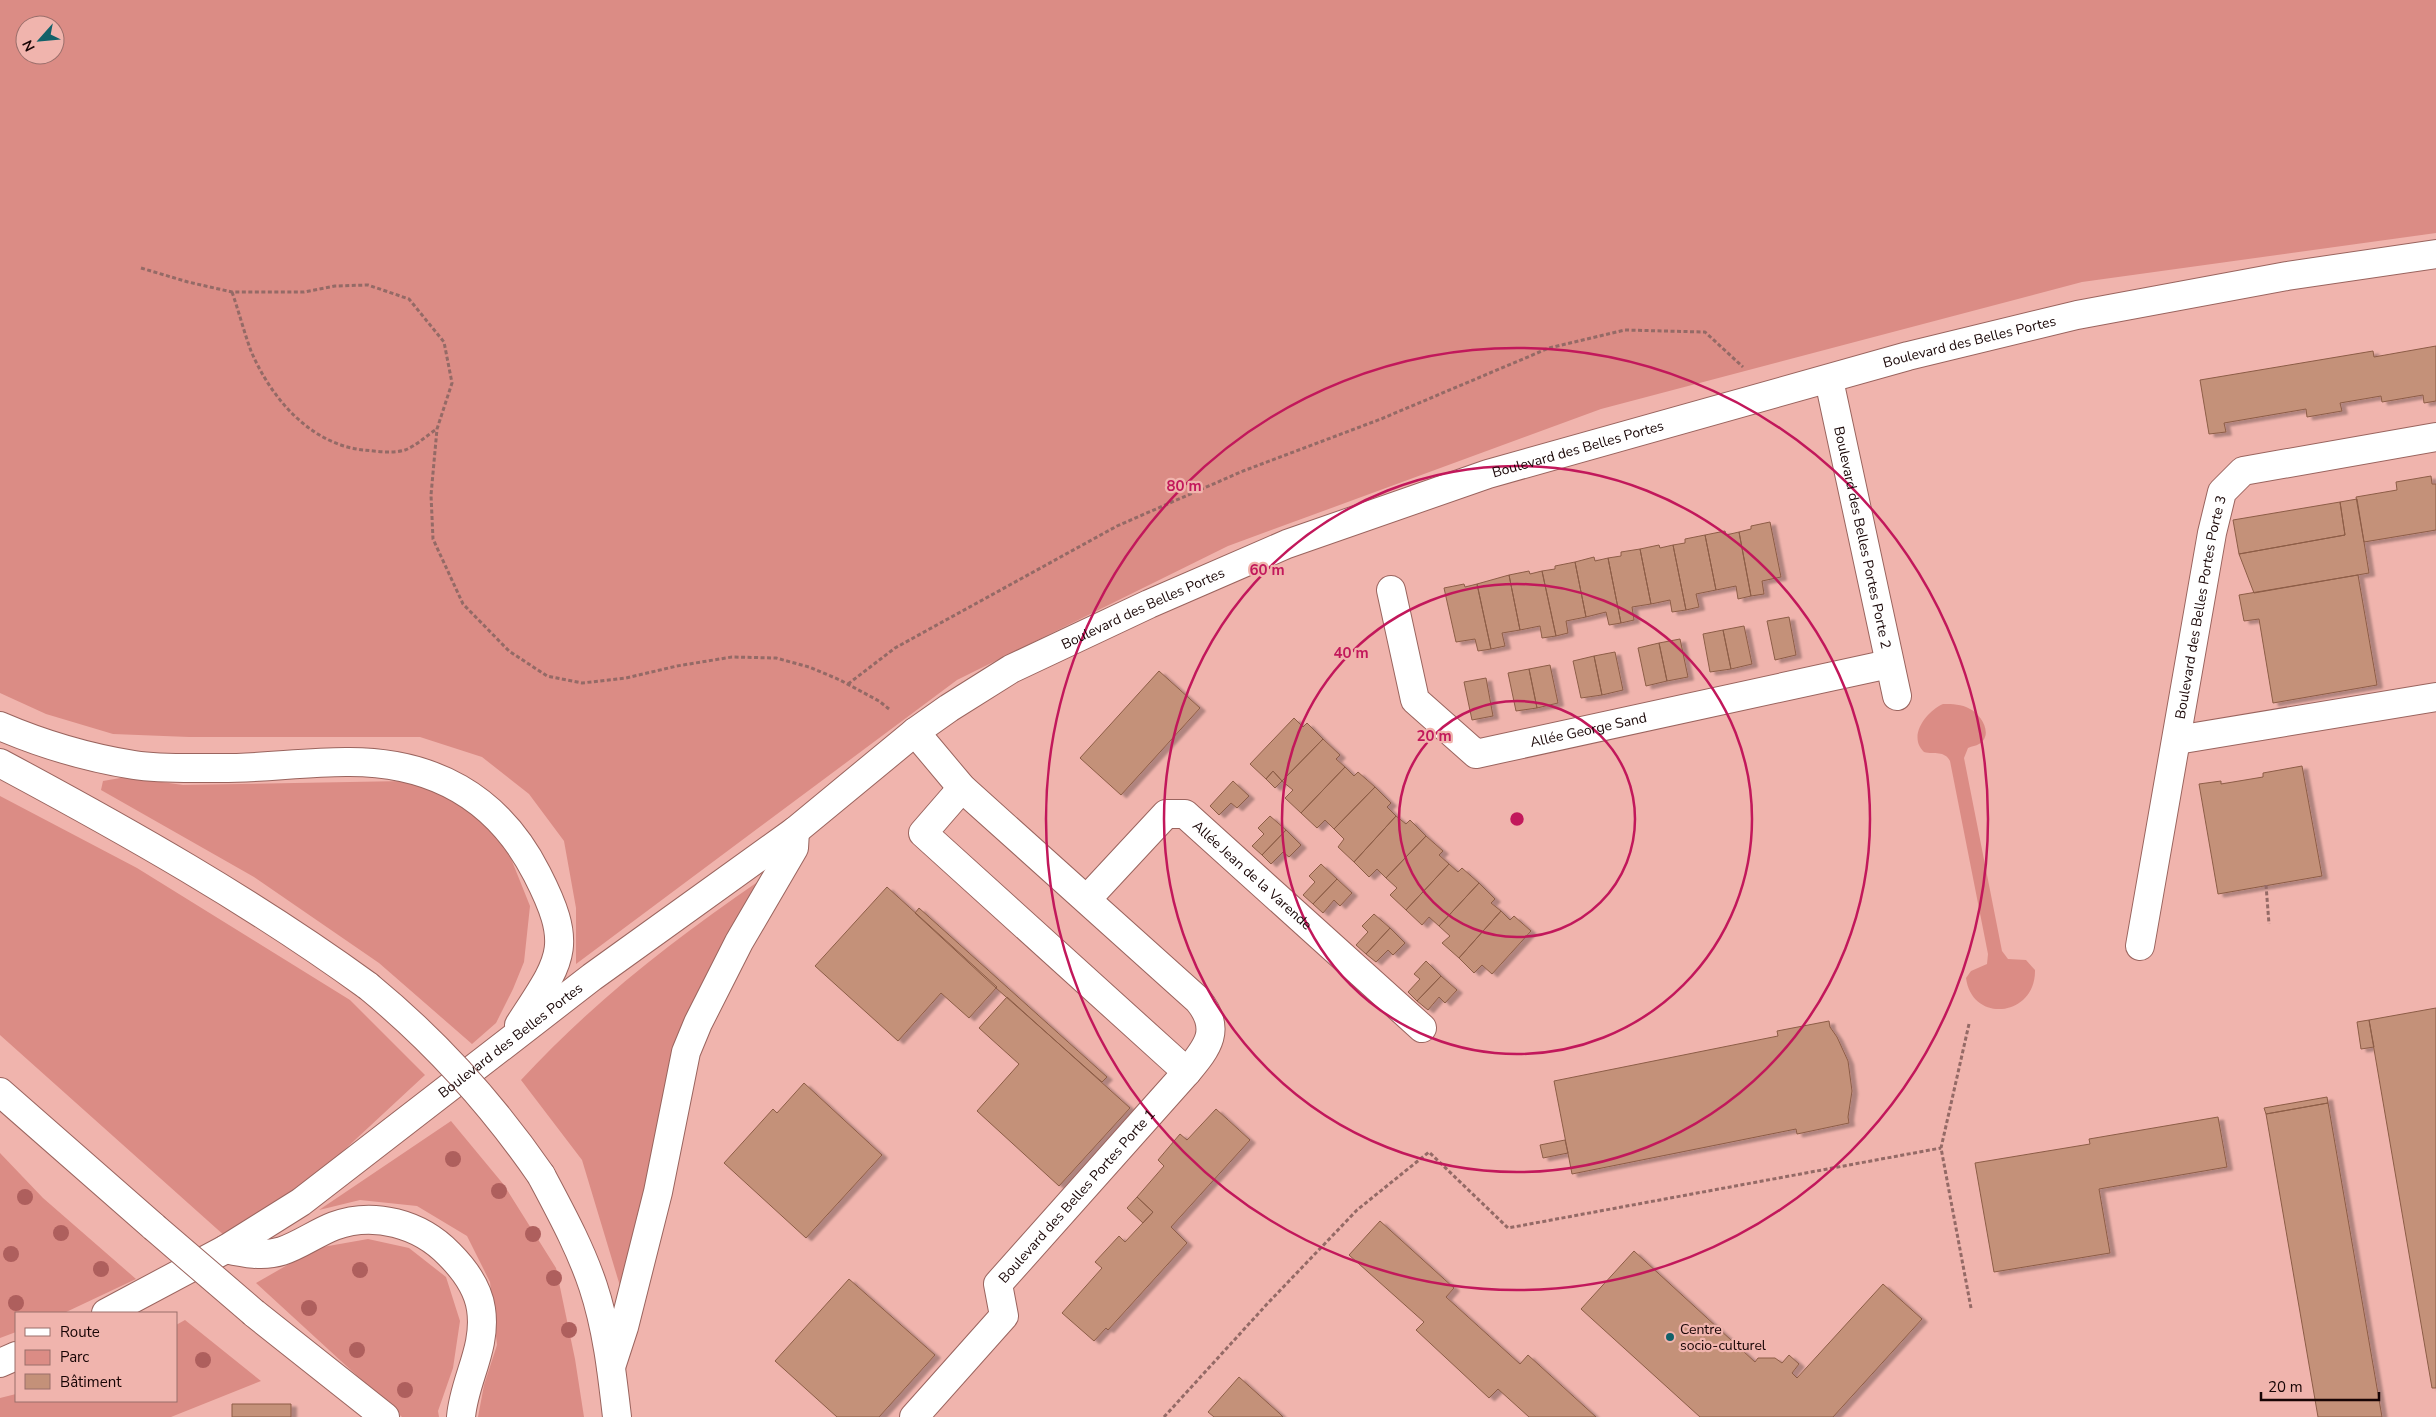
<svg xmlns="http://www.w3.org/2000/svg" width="2436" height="1417" font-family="'Nunito Sans',sans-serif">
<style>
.green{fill:#db8c85;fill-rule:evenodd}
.building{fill:#c49179;stroke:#8d5d47;filter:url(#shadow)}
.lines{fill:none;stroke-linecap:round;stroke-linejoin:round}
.street-casing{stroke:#9a645e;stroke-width:30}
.secondary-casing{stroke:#9a645e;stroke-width:30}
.path{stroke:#946a66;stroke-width:3;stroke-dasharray:4 2.5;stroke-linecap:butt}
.street{stroke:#fff;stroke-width:28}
.secondary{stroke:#fff;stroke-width:28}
.secondary-bridge-casing{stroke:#9a645e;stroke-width:30;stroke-linecap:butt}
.secondary-bridge{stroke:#fff;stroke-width:28}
.tree{fill:#ae5f5d}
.ring{fill:none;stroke:#c2185b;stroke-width:2.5}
.poi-dot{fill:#126169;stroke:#f0b4ad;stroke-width:2}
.labels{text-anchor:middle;stroke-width:4.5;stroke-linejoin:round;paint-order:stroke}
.street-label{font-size:14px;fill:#180505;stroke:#f0b4ad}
.poi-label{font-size:14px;fill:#180505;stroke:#f0b4ad;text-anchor:start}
.centre{fill:#c2185b;stroke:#f0b4ad;stroke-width:2.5}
.ring-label{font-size:15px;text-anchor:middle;font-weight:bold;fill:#c2185b;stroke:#f0b4ad;stroke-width:4.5;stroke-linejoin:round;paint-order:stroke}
</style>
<defs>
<filter id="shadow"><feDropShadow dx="5.5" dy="3" stdDeviation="1" flood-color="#0004"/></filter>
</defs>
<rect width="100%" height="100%" fill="#f0b4ad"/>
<!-- green -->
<path class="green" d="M0,0h2436v233l-354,49 -481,127 -373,137 -271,134 -381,284v-56l-12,-67 -35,-47 -47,-37 -62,-20h-231l-76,-3 -67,-20 -46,-21zM25,25h30v30h-30z
M1943,704c10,0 18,0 27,5 11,5 24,26 9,35 -3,2 -7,2 -11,4l-4,10 38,193 6,8 18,1 9,10c1,47 -63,54 -69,8l5,-7 16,-7 1,-10 -38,-193c-6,-11 -15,-6 -26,-9 -17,-16 3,-41 19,-48z
M126,777l57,8 222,-4 55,21 44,39 26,65 -6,56 -11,27 -17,34 -24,21 -93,-81 -125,-86 -153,-87 2,-9z
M0,796l137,72 213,132 75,75 -125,116 -74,46 -226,-202z
M759,881l-50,103 -84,301 -5,1 -38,-126 -61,-80c71,-77 152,-140 238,-199z
M451,1121l53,64 52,83 19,91 9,58h-106l6,-32 13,-40 -7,-63 -23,-46 -50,-30 -57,-6 -41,10z
M0,1153l43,45 93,81 -72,34h-48v19l-16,6z
M368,1239l41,9 37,29 14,44 -7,47 -15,43 1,6h-37l-146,-134 61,-35z
M185,1320l76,61 -90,36h-171v-19l16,-4v7h160v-76z"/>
<!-- building -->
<path class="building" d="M2436,346v55l-12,2 -1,-8 -41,7 -1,-6 -41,7 2,8 -35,6 -1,-8 -82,14 2,9 -17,2 -9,-54 173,-29 1,6z
M2431,476l1,8h4v46l-72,12 -8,-45 41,-7 -1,-8z
M2357,499l12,74 -115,20 -15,-39 106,-19 -5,-33z
M2340,502l5,33 -106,19 -6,-34z
M1770,522l11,55 -19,4 2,13 -13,2 -12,-64 12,-3v-3z
M1725,531l1,4 13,-3 12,64 -13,3 -2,-13 -20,4 -11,-55z
M1705,535l11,55 -20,4 3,13 -13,3 -13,-65 12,-2v-4z
M1659,545l1,3 13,-3 13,65 -14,2 -2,-12 -19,4 -11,-55z
M1640,549l11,55 -19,3 2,13 -13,3 -13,-65 13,-2v-4z
M1594,557l1,4 13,-3 13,65 -12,2 -3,-13 -20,5 -11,-55z
M1575,562l11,55 -20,4 2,12 -12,3 -14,-65 13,-2v-3z
M1529,571l1,3 12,-3 14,65 -14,2 -2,-12 -20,4 -11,-55z
M1509,575l11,55 -18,3 3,13 -14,3 -14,-65z
M2358,575l19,110 -104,18 -14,-84 -15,2 -5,-26z
M1464,584l1,3 12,-3 14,65 -13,2 -3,-12 -19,3 -12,-54z
M1789,617l7,38 -21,5 -8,-39z
M1744,626l8,38 -21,5 -8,-39z
M1723,630l8,39 -21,3 -7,-38z
M1680,639l8,38 -21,4 -8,-38z
M1659,643l8,38 -21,5 -8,-38z
M1615,652l8,38 -21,5 -8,-39z
M1594,656l8,39 -21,3 -8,-37z
M1550,665l8,38 -21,5 -8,-39z
M1529,669l8,39 -21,3 -8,-38z
M1159,671l41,37 -79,87 -41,-37z
M1486,678l7,38 -21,4 -8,-38z
M1294,718l9,9 4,-4 16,16 -41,42 -9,-10 -7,8 -16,-15z
M1323,739l17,16 -4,4 9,8 -44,46 -16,-15 8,-8 -11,-9z
M2302,766l20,110 -104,18 -19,-110 22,-3v3l42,-7v-4z
M1345,767l9,9 4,-4 17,15 -41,42 -9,-9 -8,8 -16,-15z
M1273,771l9,10 -7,7 -9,-9z
M1233,781l16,15 -12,12 -6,-5 -12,12 -9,-9z
M1375,787l16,16 -4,4 9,9 -42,46 -16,-15 6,-8 -10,-10z
M1270,816l16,14 -24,25 -10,-9 12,-12 -6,-6z
M1396,816l10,8 4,-4 16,16 -40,42 -9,-9 -8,8 -15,-15z
M1286,830l15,15 -12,12 -6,-5 -12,12 -9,-9z
M1426,836l17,15 -4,4 10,9 -43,46 -16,-15 7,-7 -11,-10z
M1321,864l16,15 -24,25 -10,-9 12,-13 -6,-6z
M1449,864l9,8 4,-4 17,15 -40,43 -10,-9 -7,8 -16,-15z
M1337,879l15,14 -12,13 -6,-6 -11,13 -10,-9z
M1479,883l16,16 -4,4 10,8 -42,47 -17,-15 8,-7 -11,-10z
M887,887l110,100 -28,31 -28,-25 -43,48 -83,-75z
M919,908l188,169 -5,5 -106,-94 -81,-75z
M1501,911l9,9 4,-4 17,15 -39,43 -10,-9 -8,8 -15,-15z
M1374,914l16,14 -24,26 -10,-9 12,-13 -6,-6z
M1390,928l15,15 -12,12 -5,-5 -12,12 -10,-8z
M1426,961l15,15 -24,25 -9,-9 12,-13 -6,-5z
M1441,976l16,14 -12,13 -6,-6 -11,13 -11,-9z
M1007,997l123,111 -71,78 -82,-75 42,-47 -40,-36z
M2436,1008v380h-4l-63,-368z
M2369,1020l5,27 -13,2 -4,-27z
M1829,1021l1,6 7,10 11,24 4,30 -4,26 1,6 -52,11 -1,-5 -224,45 -18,-93 224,-45 -1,-5z
M804,1083l78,72 -76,83 -82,-75 49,-54 4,4z
M2327,1097l1,6 -62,11 -2,-6z
M2328,1103l54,314h-64l-52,-303z
M1216,1109l34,31 -79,87 16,16 -79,87 -2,-2 -12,13 -32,-28 40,-45 -7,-6 24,-26 6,6 28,-30 -16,-15 27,-31 -6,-6 22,-26 7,6z
M2218,1117l9,50 -128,22 11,64 -116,19 -19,-109 115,-19 -1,-5z
M1565,1140l3,13 -25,5 -3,-13z
M1137,1197l16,15 -10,11 -16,-15z
M1380,1221l74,67 -8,9 74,67 8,-9 68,62h-67l-31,-28 -9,9 -73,-68 8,-8 -75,-67z
M1634,1251l121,111 3,-4h17l7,5 7,-8 10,9 -7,9 5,5 86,-94 39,35 -89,98h-133l-119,-108z
M849,1279l86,76 -56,62h-42l-62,-56z
M1239,1377l40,36 4,4h-69l-6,-5z
M232,1404h59v13h-59z"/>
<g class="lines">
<!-- street casing -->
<g class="street-casing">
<g id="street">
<path id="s1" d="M1829,380l68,316"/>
<path id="s2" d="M1391,590l24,110 61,54 413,-90"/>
<path d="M2177,740l259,-43"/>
<path d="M962,788l-39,45 264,239"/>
<path id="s3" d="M1087,899l79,-85h19l237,214"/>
<path id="s4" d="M2140,946l72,-413 10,-41 21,-21 193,-34"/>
<path id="s5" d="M914,1417l90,-101 -6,-32 189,-212c21,-25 35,-43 11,-72l-236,-212 -47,-56"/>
</g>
</g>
<!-- secondary casing -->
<g class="secondary-casing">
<g id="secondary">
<path d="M0,726c42,18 90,32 134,39 26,4 54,3 80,3 44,1 88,-6 132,-6 86,-1 152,35 191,112 38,74 24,86 -18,151"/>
<path d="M0,763c127,68 251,138 368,223"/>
<path d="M0,1092l154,135"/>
<path d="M541,1175c19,36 39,72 52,111 14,42 19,87 24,131"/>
<path d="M226,1249c18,4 37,8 56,2 18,-6 34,-18 52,-25 40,-15 86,-2 115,28 15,15 29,34 32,55 6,39 -17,71 -20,108"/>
<path id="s6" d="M106,1313l120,-64 75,-47 291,-225 203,-146 120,-99 34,-24 62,-39 138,-65 138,-60 201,-70 420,-118 169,-41 210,-39 149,-22"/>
<path d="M254,1313l131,104"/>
<path d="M0,1363l16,-7"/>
<path d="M611,1367l13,-40 34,-135 28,-140 12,-29 41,-81 55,-94 1,-17"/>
</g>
</g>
<!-- path -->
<path class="path" d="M141,268l47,14 44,10h72l31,-6 33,-1 41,14 35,43 8,41 -15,46 -6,66 2,44 30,65 46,47 38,25 35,7 44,-5 51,-12 55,-9 44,1 33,9 31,13 39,21 10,8
M232,292c7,20 12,40 19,59 20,47 59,93 112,99 13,1 29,4 42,0 11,-4 22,-15 32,-21
M848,684l47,-36 222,-122 126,-55 138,-52 168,-71 76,-18 80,2 38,35
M2266,885l3,39
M1969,1024l-28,124 30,160
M1164,1417l104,-114 89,-93 72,-58 79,76 433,-80"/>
<!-- street -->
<use href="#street" class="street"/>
<!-- secondary -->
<use href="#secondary" class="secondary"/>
<!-- secondary-bridge casing -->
<g class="secondary-bridge-casing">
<path id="secondary-bridge" d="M368,986c67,55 124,118 173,189
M154,1227l100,86"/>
</g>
<!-- secondary-bridge -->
<use href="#secondary-bridge" class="secondary-bridge"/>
</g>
<!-- trees -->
<g class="tree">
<circle cx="453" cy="1159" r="8"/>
<circle cx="499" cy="1191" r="8"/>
<circle cx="25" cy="1197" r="8"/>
<circle cx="61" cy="1233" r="8"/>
<circle cx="533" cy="1234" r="8"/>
<circle cx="11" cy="1254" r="8"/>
<circle cx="101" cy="1269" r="8"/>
<circle cx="360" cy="1270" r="8"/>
<circle cx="554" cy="1278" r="8"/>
<circle cx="16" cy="1303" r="8"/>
<circle cx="309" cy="1308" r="8"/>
<circle cx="569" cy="1330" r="8"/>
<circle cx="357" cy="1350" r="8"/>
<circle cx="203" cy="1360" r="8"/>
<circle cx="405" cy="1390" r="8"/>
</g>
<!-- distance rings -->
<g class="ring">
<circle cx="1517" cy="819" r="118"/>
<circle cx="1517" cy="819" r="235"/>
<circle cx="1517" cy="819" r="353"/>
<circle cx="1517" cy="819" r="471"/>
</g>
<!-- markers -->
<circle class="poi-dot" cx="1670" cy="1337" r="5"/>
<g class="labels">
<!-- street labels -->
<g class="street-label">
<text dy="5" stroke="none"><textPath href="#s6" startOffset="2128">Boulevard des Belles Portes</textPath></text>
<text dy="5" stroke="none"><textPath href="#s6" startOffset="1722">Boulevard des Belles Portes</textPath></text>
<text dy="5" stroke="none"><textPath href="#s1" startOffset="161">Boulevard des Belles Portes Porte 2</textPath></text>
<text dy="5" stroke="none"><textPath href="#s6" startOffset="1258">Boulevard des Belles Portes</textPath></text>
<text dy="5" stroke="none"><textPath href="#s4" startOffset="344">Boulevard des Belles Portes Porte 3</textPath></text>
<text dy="5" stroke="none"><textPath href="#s2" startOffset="309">Allée George Sand</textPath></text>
<text dy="5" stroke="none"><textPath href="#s3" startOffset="226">Allée Jean de la Varende</textPath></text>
<text dy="5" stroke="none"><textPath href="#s6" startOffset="489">Boulevard des Belles Portes</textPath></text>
<text dy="5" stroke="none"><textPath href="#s5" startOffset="286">Boulevard des Belles Portes Porte 1</textPath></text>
</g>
<!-- poi labels -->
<g class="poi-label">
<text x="1680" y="1334">Centre<tspan x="1680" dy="16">socio-culturel</tspan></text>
</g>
</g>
<circle cx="1517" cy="819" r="8" class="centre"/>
<g class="ring-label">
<text x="1184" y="491">80 m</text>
<text x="1267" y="575">60 m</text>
<text x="1351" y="658">40 m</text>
<text x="1434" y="741">20 m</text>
</g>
<!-- legend -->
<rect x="15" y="1312" width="162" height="90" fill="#f0b4ad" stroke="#9a6e6a"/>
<rect x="25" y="1328" width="25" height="8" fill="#ffffff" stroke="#9a6e6a"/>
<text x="60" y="1337" font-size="15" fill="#180505">Route</text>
<rect x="25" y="1350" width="25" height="15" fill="#db8c85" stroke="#9a6e6a"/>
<text x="60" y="1362" font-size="15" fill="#180505">Parc</text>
<rect x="25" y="1374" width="25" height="15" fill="#c49179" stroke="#9a6e6a"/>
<text x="60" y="1387" font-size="15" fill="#180505">Bâtiment</text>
<!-- north arrow -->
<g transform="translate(40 40) rotate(243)"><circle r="24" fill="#f0b4ad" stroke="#9a6e6a"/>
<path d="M0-4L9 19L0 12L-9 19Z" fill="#126169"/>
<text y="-8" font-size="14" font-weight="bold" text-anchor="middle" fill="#180505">N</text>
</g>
<!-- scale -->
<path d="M2261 1392v8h118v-8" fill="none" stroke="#180505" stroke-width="2.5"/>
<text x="2268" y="1392" font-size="15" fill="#180505" stroke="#f0b4ad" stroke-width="4" paint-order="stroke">20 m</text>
</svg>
